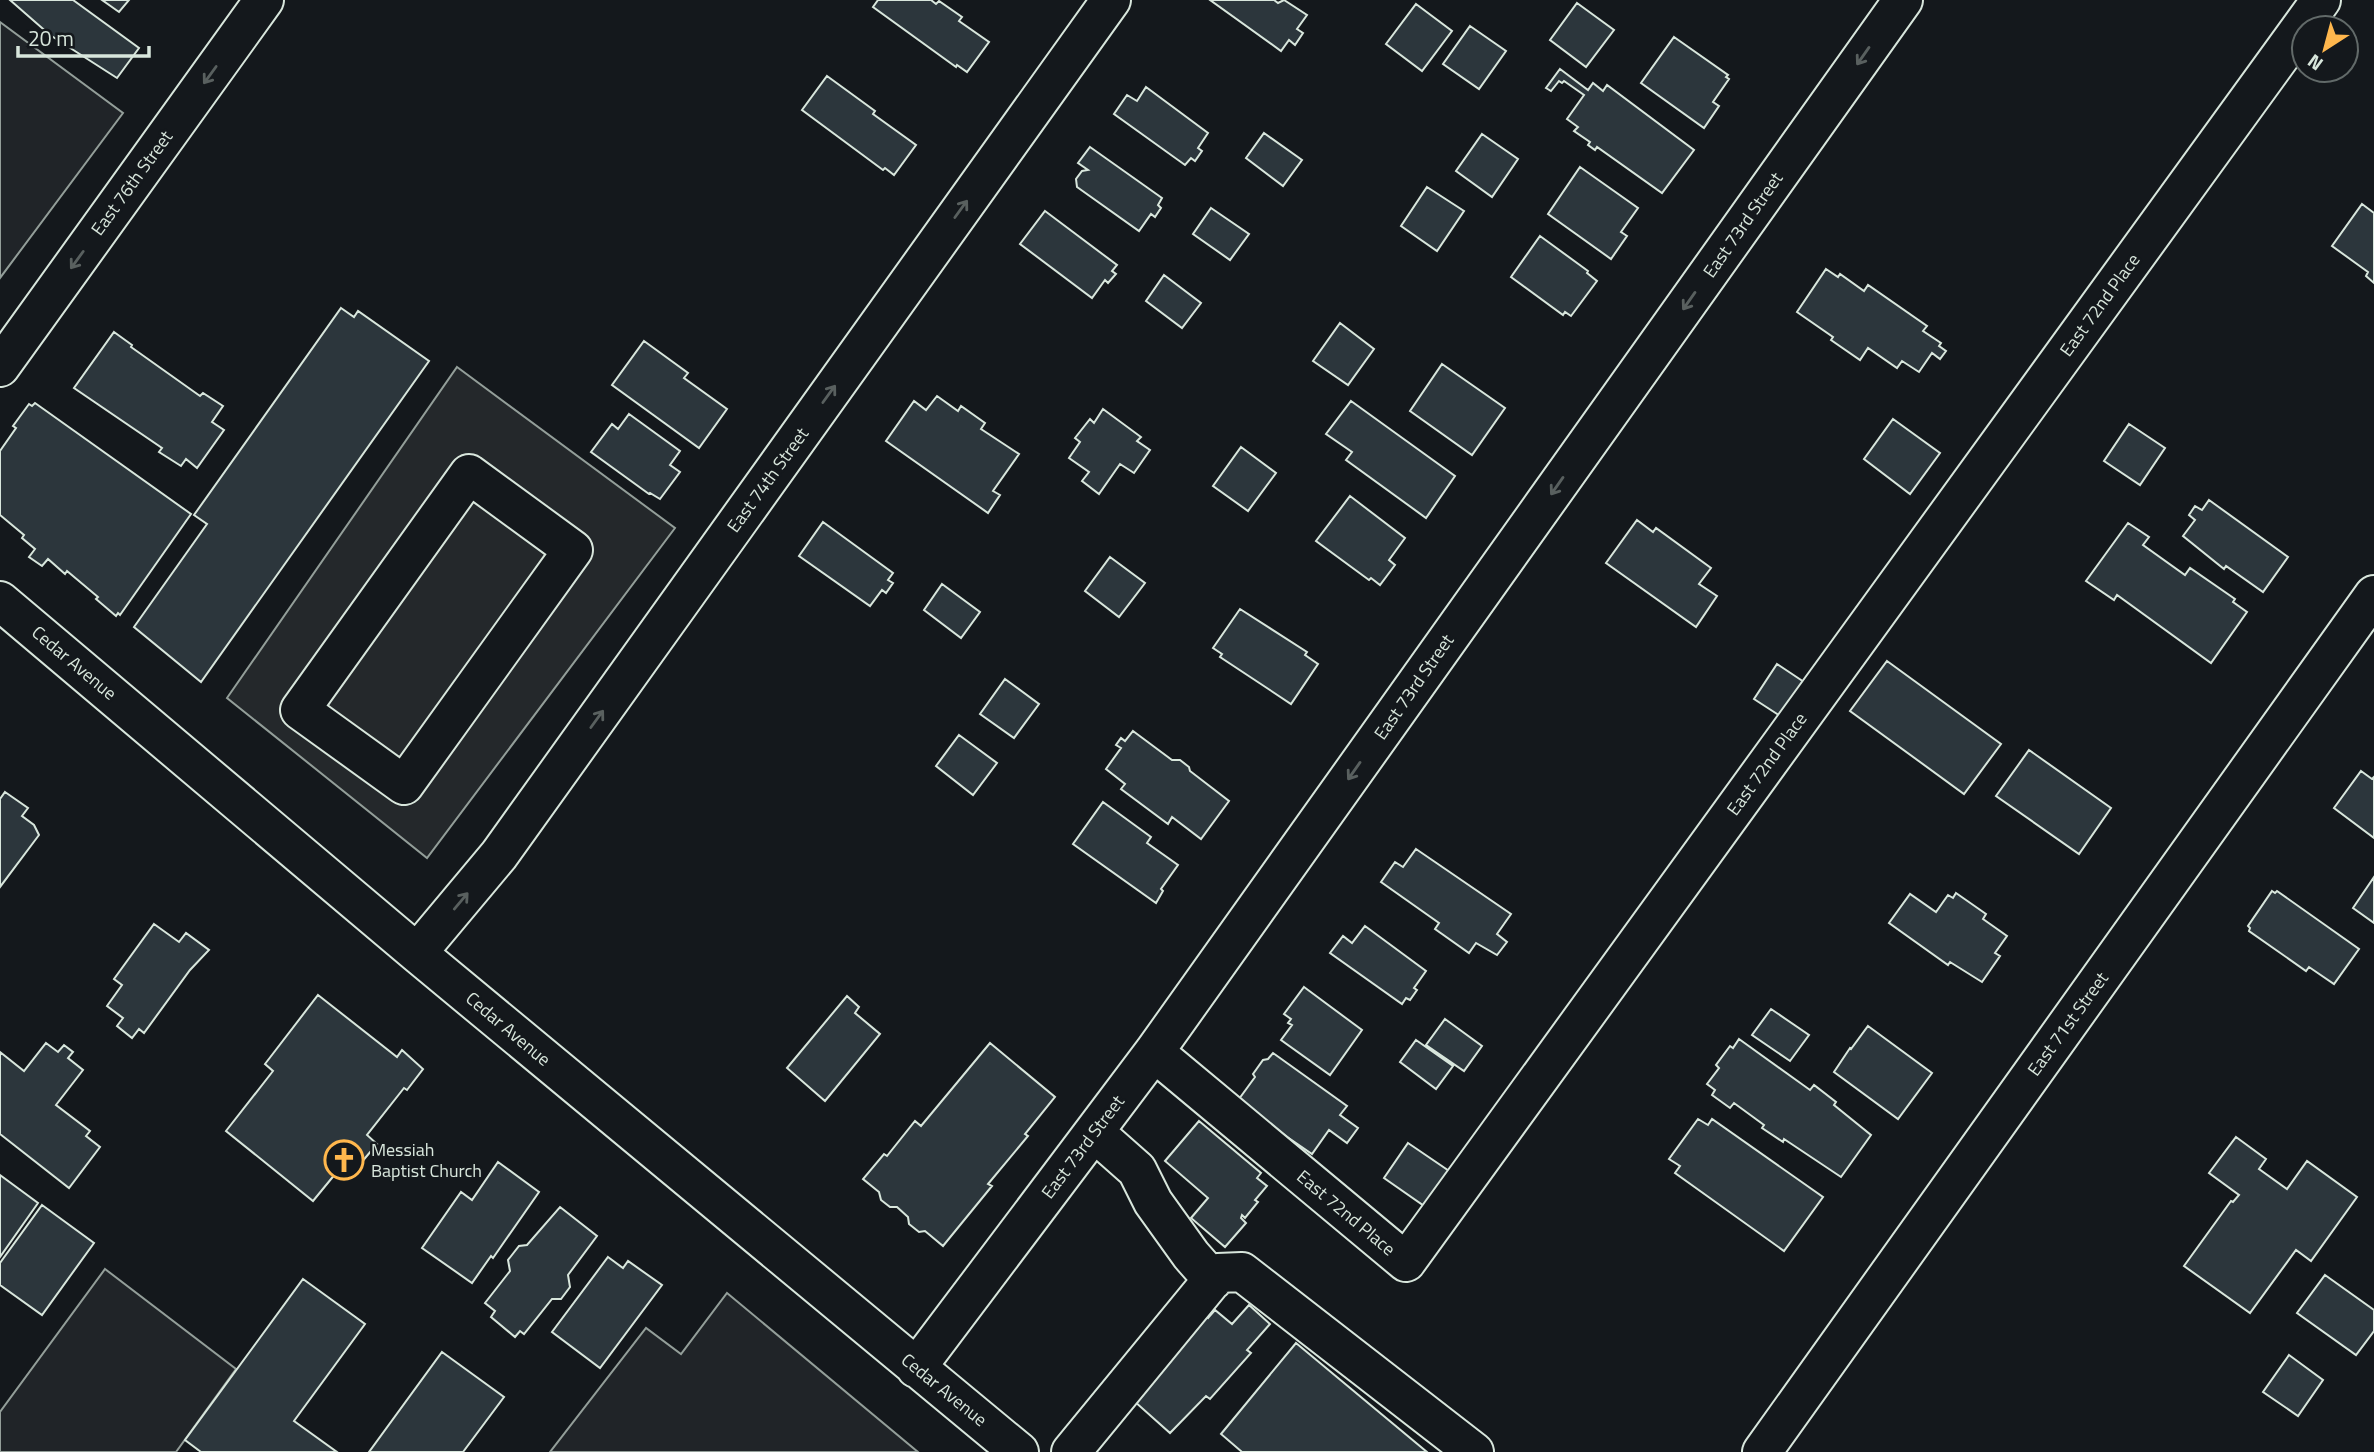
<svg xmlns="http://www.w3.org/2000/svg" width="2374" height="1452" font-family="'Titillium Web',sans-serif">
<style>
.green{fill:#202428;stroke:#939e99;stroke-width:2}
.parking{fill:#24282b;stroke:#939e99;stroke-width:2}
.building{fill:#2c363c;stroke:#d8e6dc;stroke-width:2}
.lines{fill:none;stroke-linecap:round;stroke-linejoin:round}
.minor-casing{stroke:#d8e6dc;stroke-width:42}
.minor{stroke:#14181c;stroke-width:38}
.oneway{stroke:#59605f}
.labels{text-anchor:middle;stroke-width:5;stroke-linejoin:round;paint-order:stroke}
.street-label{font-size:18px;fill:#d8e6dc;stroke:#14181c}
.poi-label{font-size:18px;fill:#d8e6dc;stroke:#14181c;text-anchor:start}
</style>
<rect width="100%" height="100%" fill="#14181c"/>
<!-- green -->
<path class="green" d="M0,22l123,91 -123,165z
M105,1269l131,100 -60,83h-176v-40z
M727,1293l191,159h-368l96,-124 35,26z"/>
<!-- parking -->
<path class="parking" d="M457,367l218,161 -248,330 -200,-160z"/>
<!-- building -->
<path class="building" d="M10,0h63l66,48 -22,30 -67,-43z
M102,0h27l-10,12z
M878,0h53l5,4 3,-3 23,16 -3,4 30,21 -22,30 -10,-7 -1,2 -83,-60z
M1210,0h64l4,3 6,-3 23,15 -10,14 6,4 -8,12 -6,-5 -8,11z
M1577,3l37,27 -28,37 -36,-27z
M1416,4l36,27 -30,40 -36,-27z
M1470,26l36,25 -27,38 -36,-25z
M1674,37l54,38 -2,2 3,2 -16,23 6,4 -15,22 -63,-45z
M1560,69l28,21 5,-7 10,8 4,-6 87,65 -32,43 -65,-46 -2,3 -7,-5 2,-3 -16,-11 4,-4 -11,-8 17,-24 -20,-14 -2,2 -3,-2 -8,10 -5,-3z
M827,76l48,35 -2,3 43,31 -22,30 -9,-7 -2,2 -81,-60z
M1146,87l62,46 -10,15 4,3 -7,10 -4,-3 -6,7 -71,-51 13,-19 10,6z
M1264,133l38,27 -19,26 -37,-28z
M1482,134l36,25 -26,38 -36,-26z
M1090,147l72,51 -4,7 3,3 -6,9 -4,-3 -12,17 -62,-44 -1,-8 6,-8 6,-1 -10,-7z
M1580,167l58,41 -17,24 6,4 -16,23 -63,-45z
M1427,187l37,24 -27,40 -36,-25z
M2362,204l12,9v70l-8,-7 2,-4 -36,-26z
M1211,208l38,26 -19,26 -37,-26z
M1045,211l72,54 -5,6 4,3 -8,9 -3,-3 -13,18 -72,-54z
M1540,236l48,35 -1,2 10,8 -26,35 -6,-4 -2,3 -52,-38z
M1826,269l12,8 2,-3 24,17 4,-6 59,41 -4,5 18,12 -2,3 7,5 -6,8 -8,-6 -13,19 -17,-11 -5,7 -29,-20 -8,12 -29,-20 2,-3 -36,-25z
M1164,275l37,28 -19,25 -36,-27z
M341,308l13,9 4,-6 71,50 -228,321 -67,-55 73,-103 -13,-9z
M1340,323l34,26 -26,36 -35,-24z
M114,332l18,13 -1,2 69,49 3,-3 20,13 -11,16 12,8 -27,38 -11,-9 -5,7 -22,-14 3,-4 -88,-60z
M644,341l44,32 -4,5 43,31 -28,39 -87,-63z
M1442,364l63,44 -33,47 -62,-44z
M937,396l21,15 3,-5 24,17 -4,6 38,25 -26,37 7,4 -12,18 -102,-72 28,-40 12,9z
M1351,401l104,75 -29,42 -80,-58 6,-8 -26,-18z
M35,403l156,111 -71,101 -2,-2 -2,3 -20,-17 2,-2 -31,-26 -2,3 -17,-15 -6,7 -13,-9 6,-8 -13,-11 2,-3 -24,-20v-64l16,-23 -3,-2 16,-22 3,2z
M1103,409l38,28 -4,4 13,9 -16,23 -14,-9 -21,30 -17,-13 7,-9 -20,-14 11,-16 -5,-4 15,-19 4,4z
M629,414l51,37 -10,14 10,7 -20,27 -10,-6 -1,1 -58,-42 21,-28 6,5z
M1893,419l47,34 -30,41 -46,-35z
M2129,424l36,24 -25,37 -36,-24z
M1241,447l35,26 -28,38 -35,-25z
M1350,496l55,42 -16,22 6,5 -15,20 -9,-7 -2,2 -53,-39z
M2209,500l79,57 -25,35 -37,-26 -2,3 -41,-33 12,-16 -6,-5 6,-9 7,4z
M1637,520l16,12 3,-4 55,40 -12,16 18,12 -21,31 -90,-64z
M823,522l70,51 -5,7 5,3 -7,10 -4,-3 -12,16 -71,-50z
M2128,523l21,14 -6,8 42,30 5,-7 45,31 -2,3 14,10 -36,51 -94,-68 -3,5 -28,-19z
M1110,557l35,26 -26,34 -34,-26z
M942,584l38,28 -19,26 -37,-28z
M1240,609l67,43 -2,3 13,9 -27,40 -71,-47 2,-3 -9,-6z
M1887,661l114,83 -37,50 -114,-83z
M1777,664l33,22 -22,35 -34,-22z
M1005,679l34,25 -25,34 -34,-24z
M1133,731l39,29h8l9,7 1,4 39,30 -28,38 -29,-22 -4,7 -47,-35 4,-5 -19,-15 15,-21 -5,-3 5,-7 4,3z
M959,735l38,28 -24,32 -37,-29z
M2029,750l82,58 -32,46 -83,-58z
M2361,771l11,8 2,-2v61l-40,-30z
M5,792l23,16 -6,8 12,9 5,10 -39,52v-88z
M1103,802l48,35 -4,6 31,22 -17,24 2,2 -7,12 -83,-59z
M1416,849l95,65 -14,20 10,8 -10,13 -21,-12 -7,10 -34,-24 4,-6 -58,-41 14,-20 8,5z
M2374,877v46l-21,-15z
M2272,891l3,2 2,-2 82,58 -25,35 -25,-17 -3,4 -57,-40 1,-3 -2,-2z
M1956,893l30,21 -3,5 24,17 -12,17 5,3 -18,26 -32,-20 -2,3 -59,-42 21,-29 26,18 12,-17 5,3z
M154,924l25,18 7,-9 23,17 -19,20 -46,63 -5,-4 -7,9 -15,-12 6,-8 -16,-12 15,-21 -8,-6z
M1365,926l61,45 -12,17 3,2 -7,10 -4,-2 -4,6 -72,-51 13,-17 9,7z
M1304,987l58,43 -32,45 -49,-35 11,-15 -4,-2 3,-4 -7,-5z
M318,995l79,62 5,-7 21,19 -16,21 -3,-2 -37,47 10,9 -22,26 -10,-8 -32,39 -87,-70 47,-60 -8,-7z
M847,996l12,11 -4,6 25,21 -55,67 -38,-33z
M1771,1009l38,26 -19,26 -38,-26z
M1445,1019l37,27 -18,25 -38,-26z
M1868,1026l64,47 -34,46 -64,-47 16,-24 1,1z
M1739,1039l71,51 4,-5 22,17 -2,3 37,30 -30,42 -57,-38 -1,3 -21,-14 2,-3 -30,-22 -4,5 -18,-13 3,-5 -8,-6 12,-16 -3,-3 14,-19 3,2z
M1416,1040l37,26 -17,23 -36,-27z
M46,1043l12,9 6,-7 9,7 -5,6 15,12 -27,35 34,26 -4,5 14,11 -31,41 -69,-54v-82l24,19z
M990,1043l65,54 -30,37 3,2 -40,48 4,2 -49,60 -18,-15 -6,1 -10,-8 -1,-7 -11,-10h-7l-9,-7 -2,-8 -16,-13 21,-25 3,2 28,-35 6,5z
M1273,1053l74,53 -7,9 18,13 -11,15 -18,-13 -17,24 -63,-43 2,-3 -12,-9 16,-22 -2,-3 10,-14 5,-1z
M1698,1119l10,6 4,-6 111,78 -39,54 -109,-78 5,-7 -11,-7z
M1199,1121l62,52 -4,5 10,8 -12,14 3,2 -13,16 -3,-3 -1,3 5,5 -21,24 -34,-29 17,-20 -43,-37z
M2236,1137l30,22 -7,10 28,20 20,-28 50,36 -46,64 -15,-11 -46,63 -66,-47 47,-65 2,1 6,-7 -30,-22z
M1408,1143l47,32 -25,35 -46,-32z
M498,1162l41,30 -46,66 -2,-2 -19,27 -50,-35 39,-56 11,8z
M0,1175l38,28 -38,54z
M42,1205l52,38 -52,72 -42,-30v-22z
M560,1207l37,29 -29,39 2,12 -9,12h-9l-28,35 -4,-3 -5,6 -24,-20 4,-6 -10,-8 25,-32 -2,-11 11,-14 8,-1z
M608,1257l15,11 5,-7 34,24 -62,83 -48,-36z
M2325,1275l49,35v21l-18,24 -59,-42z
M303,1279l62,45 -71,97 43,31h-136l-16,-12z
M1249,1305l21,19 -23,26 4,3 -41,46 -4,-3 -36,37 -36,-32 71,-86 3,3 7,-8 17,14z
M1296,1343l131,109h-185l-21,-18z
M442,1352l62,45 -41,55h-94z
M2289,1355l34,25 -25,36 -35,-24z"/>
<g class="lines">
<!-- minor casing -->
<g class="minor-casing">
<path id="minor" d="M0,367l264,-367
M469,474l104,76 -169,235 -104,-75z
M0,601l417,352 602,499
M417,953l82,-98 612,-855
M1154,1052l252,210 915,-1262
M1094,1132l43,38 16,32 38,53 22,25
M916,1368l238,-316 749,-1052
M1071,1452l147,-179 24,-1 232,180
M1762,1452l612,-857"/>
</g>
<!-- minor -->
<use href="#minor" class="minor"/>
</g>
<!-- one-way arrows -->
<defs><path id="oneway-shaft" d="M-6 0H5M1.5-3L5.5 0L1.5 3" fill="none" stroke-width="1.6" stroke-linecap="round" stroke-linejoin="round" transform="scale(1.75)"/></defs>
<g class="oneway">
<use href="#oneway-shaft" transform="translate(1863 56) rotate(125)"/>
<use href="#oneway-shaft" transform="translate(210 75) rotate(126)"/>
<use href="#oneway-shaft" transform="translate(961 209) rotate(-54)"/>
<use href="#oneway-shaft" transform="translate(77 260) rotate(126)"/>
<use href="#oneway-shaft" transform="translate(1689 301) rotate(125)"/>
<use href="#oneway-shaft" transform="translate(829 394) rotate(-54)"/>
<use href="#oneway-shaft" transform="translate(1557 486) rotate(125)"/>
<use href="#oneway-shaft" transform="translate(597 719) rotate(-54)"/>
<use href="#oneway-shaft" transform="translate(1354 771) rotate(125)"/>
<use href="#oneway-shaft" transform="translate(461 901) rotate(-50)"/>
</g>
<!-- icons -->
<defs>
<g id="church-ring" transform="scale(2.0125)"><circle r="9.5" fill="#14181c" stroke="#ffb74d" stroke-width="1.5"/><path d="M-1.2-6h2.4v3.5h3.3v2.4h-3.3V6h-2.4V-.1h-3.3v-2.4h3.3Z" fill="#ffb74d"/></g>
</defs>
<g fill-rule="evenodd">
<use href="#church-ring" x="344" y="1160"/>
</g>
<g class="labels">
<!-- street labels -->
<g class="street-label">
<text transform="translate(132 183) rotate(-54)" y="6">East 76th Street</text>
<text transform="translate(1743 225) rotate(-55)" y="6">East 73rd Street</text>
<text transform="translate(2100 305) rotate(-54)" y="6">East 72nd Place</text>
<text transform="translate(768 480) rotate(-54)" y="6">East 74th Street</text>
<text transform="translate(74 663) rotate(40)" y="6">Cedar Avenue</text>
<text transform="translate(1414 687) rotate(-55)" y="6">East 73rd Street</text>
<text transform="translate(1767 764) rotate(-54)" y="6">East 72nd Place</text>
<text transform="translate(2068 1024) rotate(-54)" y="6">East 71st Street</text>
<text transform="translate(508 1029) rotate(40)" y="6">Cedar Avenue</text>
<text transform="translate(1083 1147) rotate(-53)" y="6">East 73rd Street</text>
<text transform="translate(1346 1213) rotate(40)" y="6">East 72nd Place</text>
<text transform="translate(944 1390) rotate(39)" y="6">Cedar Avenue</text>
</g>
<!-- poi labels -->
<g class="poi-label">
<text x="371" y="1156">Messiah<tspan x="371" dy="21">Baptist Church</tspan></text>
</g>
</g>
<!-- north arrow -->
<g transform="translate(2325 49) rotate(216)"><circle r="33" fill="#14181c" stroke="#626a69" stroke-width="2"/>
<path d="M0-5L12 26L0 18L-12 26Z" fill="#ffb74d"/>
<text y="-10" font-size="19" font-weight="bold" text-anchor="middle" fill="#d8e6dc">N</text>
</g>
<!-- scale -->
<path d="M18 46v10h131v-10" fill="none" stroke="#d8e6dc" stroke-width="3.5"/>
<text x="28" y="46" font-size="21" fill="#d8e6dc" stroke="#14181c" stroke-width="5" paint-order="stroke">20 m</text>
</svg>
